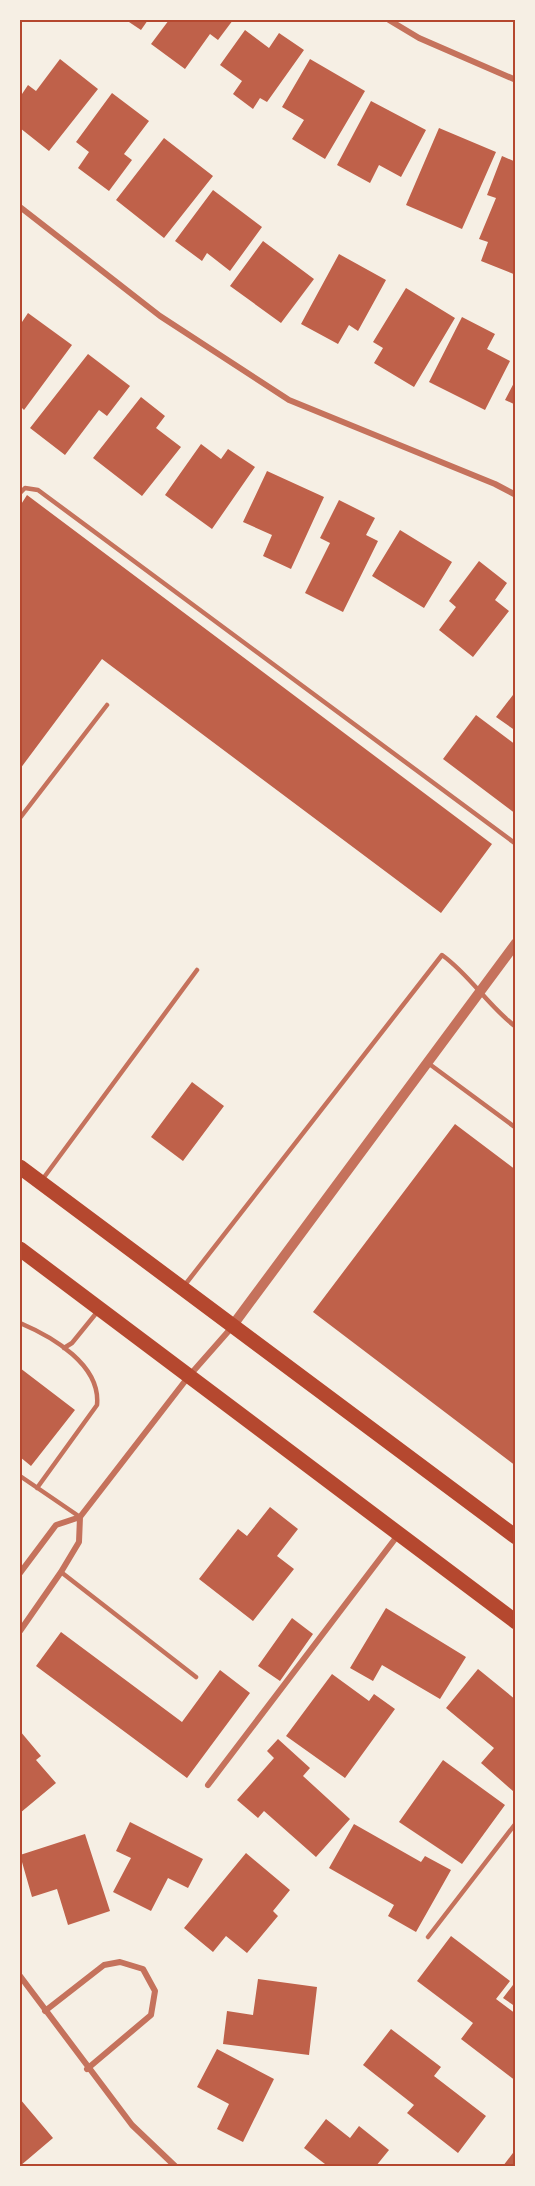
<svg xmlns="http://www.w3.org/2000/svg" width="535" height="2186" font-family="Commissioner,sans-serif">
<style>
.building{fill:#bf614a}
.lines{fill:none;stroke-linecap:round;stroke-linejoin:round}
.service{stroke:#c5725c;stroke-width:4.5}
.minor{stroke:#c5725c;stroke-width:6}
.tertiary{stroke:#c5725c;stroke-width:10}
.primary{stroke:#b5482f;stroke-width:15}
.neatline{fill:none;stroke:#b5482f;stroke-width:2}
</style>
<rect width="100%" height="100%" fill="#f6efe4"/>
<!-- building -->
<path class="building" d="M126,20h22l-7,10z
M169,20h64l-15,20 -8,-6 -25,35 -34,-25z
M245,30l24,18 10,-15 25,17 -37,52 -7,-4 -7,11 -20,-15 9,-13 -22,-16z
M60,59l38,30 -49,62 -29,-23v-31l8,-12 8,6z
M310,59l55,32 -40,68 -33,-20 12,-19 -22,-13z
M112,93l37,28 -25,33 8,6 -23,31 -31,-23 11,-16 -13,-10z
M371,101l55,29 -25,47 -22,-12 -9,18 -33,-18z
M439,128l57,24 -34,77 -56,-24z
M164,138l49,38 -49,62 -48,-38z
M502,156l14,6v113l-35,-14 7,-19 -9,-3 17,-41 -9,-3z
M213,190l49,37 -32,44 -23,-18 -5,8 -27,-20z
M263,241l51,38 -33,44 -51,-37z
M339,254l47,26 -28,51 -9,-6 -11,19 -37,-20z
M406,288l49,30 -41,69 -40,-24 9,-15 -10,-6z
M28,313l44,32 -48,65 -4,-4v-81z
M462,317l33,17 -8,15 23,12 -25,49 -56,-28z
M88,354l42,32 -23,30 -8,-6 -34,45 -35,-27z
M516,379v26l-11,-5z
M141,397l24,19 -9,12 25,19 -39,49 -49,-38z
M201,444l20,15 7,-10 27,18 -43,62 -47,-34z
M267,471l57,26 -33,72 -28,-13 9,-21 -29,-13z
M27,495l465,349 -51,69 -339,-254 -82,110v-263z
M339,500l36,18 -9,17 12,6 -35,71 -38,-19 25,-50 -10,-5z
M400,530l52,32 -28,46 -52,-32z
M479,561l28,22 -12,17 14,11 -36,46 -34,-27 17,-23 -7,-6z
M516,691v40l-20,-14z
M476,715l40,30v69l-73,-55z
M192,1082l32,24 -41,55 -32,-24z
M455,1124l61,46v296l-203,-154z
M20,1368l55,42 -44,56 -11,-9z
M270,1507l28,22 -21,27 17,13 -41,52 -54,-42 39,-50 9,7z
M386,1608l80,49 -26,42 -58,-34 -9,16 -23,-13z
M292,1618l21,16 -33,47 -22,-15z
M61,1632l121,90 38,-52 30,23 -63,85 -151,-112z
M478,1669l38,31v88l-3,3 -32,-28 13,-15 -48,-40z
M332,1674l37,27 5,-7 21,15 -50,69 -59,-42z
M20,1731l21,25 -5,4 20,23 -36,30z
M278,1739l32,29 -7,8 47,43 -34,38 -52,-46 -6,7 -21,-18 37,-42 -7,-7z
M443,1760l62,45 -43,59 -63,-42z
M130,1822l73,37 -15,29 -20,-10 -17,33 -38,-19 18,-34 -15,-7z
M354,1824l67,38 4,-6 26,14 -35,62 -28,-16 6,-11 -65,-37z
M85,1834l25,77 -42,14 -11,-36 -25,8 -12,-42z
M246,1853l44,37 -17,21 5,5 -31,37 -21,-17 -13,16 -29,-24z
M451,1936l59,45 -14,18 20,15v67l-55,-42 12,-16 -56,-42z
M258,1979l59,8 -8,68 -86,-11 4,-33 26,4z
M516,1981v26l-13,-9z
M391,2029l50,38 -7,9 52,40 -28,37 -51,-40 7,-8 -51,-40z
M217,2049l57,30 -31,63 -26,-13 12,-25 -32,-17z
M20,2099l33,39 -33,28z
M326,2119l24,19 9,-12 30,24 -13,16h-53l2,-2 -21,-16z
M516,2149v17h-13z"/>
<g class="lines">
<!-- service -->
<path class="service" d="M20,493l5,-5 13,2 478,354
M20,818l87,-113
M428,1063l88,65
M42,1180l155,-210
M184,1286l258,-331c28,20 46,51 74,72
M20,1323c33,14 81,42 77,82l-60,83
M64,1348l8,-5 26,-32
M20,1476l60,41
M61,1572l135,105
M428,1937l88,-114"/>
<!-- minor -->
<path class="minor" d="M389,20l30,18 97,42
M20,207l140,109 129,84 206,84 21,11
M20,1573l36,-48 24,-8 109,-141 44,-50
M20,1631l41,-59 18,-30 1,-25
M208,1785l190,-250
M20,1976l112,149 43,41
M45,2011l59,-46 16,-3 23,7 12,22 -4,24 -64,54"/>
<!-- tertiary -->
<path class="tertiary" d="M233,1325l283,-382"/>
<!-- primary -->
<path class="primary" d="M20,1167l496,370
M20,1249l496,373"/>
</g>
<!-- border -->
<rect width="535" height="2186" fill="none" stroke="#f6efe4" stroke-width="42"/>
<rect x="21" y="21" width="493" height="2144" class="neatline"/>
</svg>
